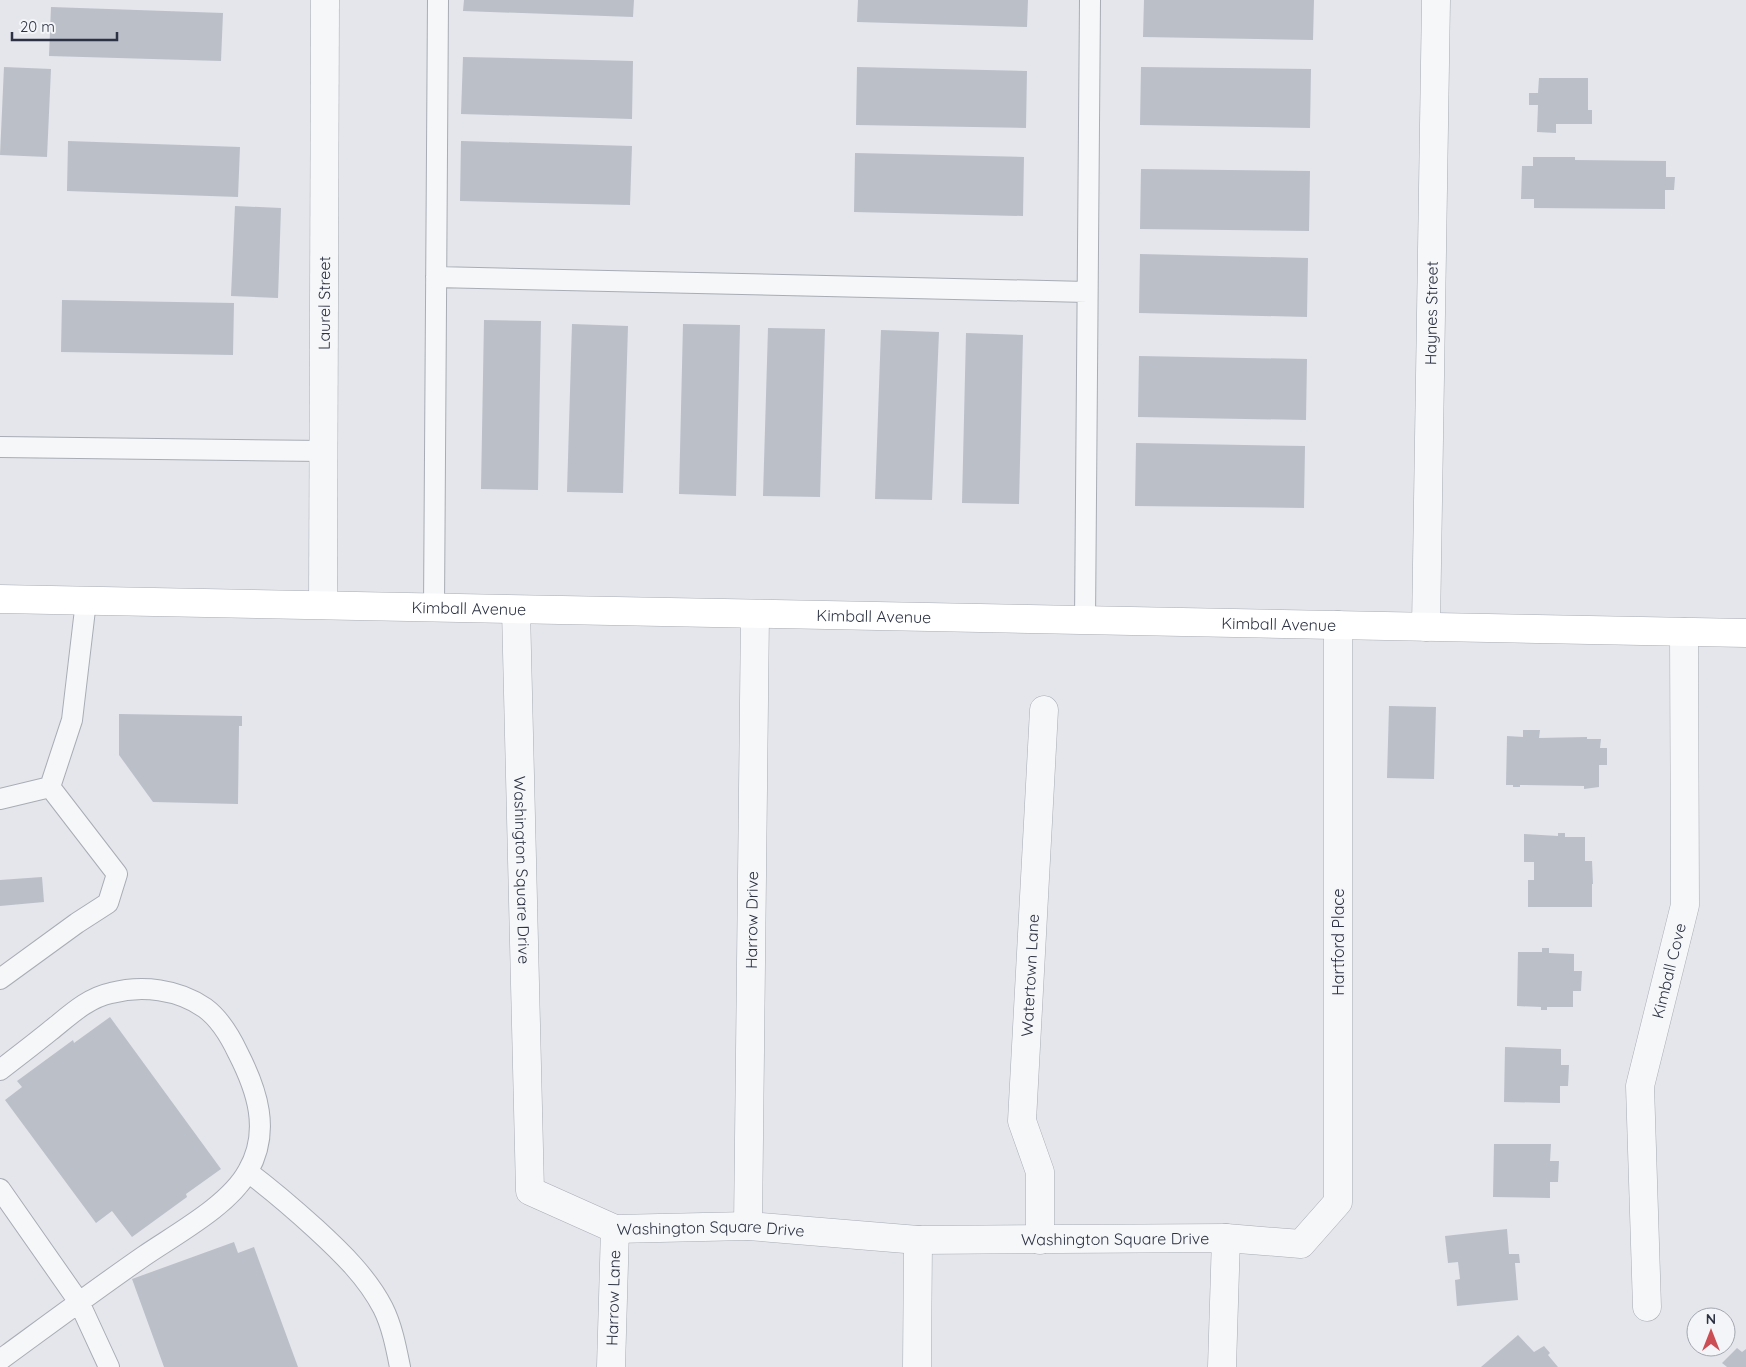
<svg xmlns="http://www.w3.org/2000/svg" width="1746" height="1367" font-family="Quicksand,sans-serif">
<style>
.building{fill:#bbbfc8}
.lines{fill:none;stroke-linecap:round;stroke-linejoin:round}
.lane-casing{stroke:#a9acb5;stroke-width:22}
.street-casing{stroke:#a9acb5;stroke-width:29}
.secondary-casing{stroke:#a9acb5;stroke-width:29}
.lane{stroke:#f6f7f9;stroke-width:20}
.street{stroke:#f6f7f9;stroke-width:28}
.secondary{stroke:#fff;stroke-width:28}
.labels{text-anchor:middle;stroke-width:4;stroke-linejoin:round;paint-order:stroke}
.street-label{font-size:16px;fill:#2c3243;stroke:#f4f5f8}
</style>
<rect width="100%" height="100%" fill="#e4e6eb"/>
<!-- building -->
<path class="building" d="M464,0h170l-1,17 -170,-6z
M858,0h170l-1,27 -170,-5z
M1144,0h170l-1,40 -170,-3z
M51,7l172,6 -2,48 -172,-5z
M463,57l170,4 -1,58 -171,-5z
M4,67l47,2 -4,88 -47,-2z
M857,67l170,4 -1,57 -170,-3z
M1141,67l170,2 -1,59 -170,-3z
M1539,78h49v32h4v14h-36v9l-19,-1 1,-27h-9v-12h9z
M68,141l172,6 -2,50 -171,-6z
M461,141l171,5 -2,59 -170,-4z
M855,153l169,4 -1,59 -169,-4z
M1533,157h42v3l91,1v16h9l-1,13h-9v19l-131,-1v-9h-13l1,-33h11z
M1141,169l169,2 -1,60 -169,-2z
M235,206l46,2 -3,90 -47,-2z
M1140,254l168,4 -1,59 -168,-4z
M62,300l172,3 -1,52 -172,-3z
M484,320l57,1 -3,169 -57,-1z
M572,324l56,2 -5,167 -56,-1z
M683,324l57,1 -4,171 -57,-2z
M768,328l57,1 -5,168 -57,-1z
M881,330l58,2 -7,168 -57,-1z
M966,333l57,2 -4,169 -57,-1z
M1139,356l168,3 -1,61 -168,-3z
M1136,443l169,3 -1,62 -169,-2z
M1389,706l47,1 -2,72 -47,-1z
M119,714l123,2v10h-3l-1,78 -85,-2 -34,-47z
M1523,730h17l-1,8 48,-1v2h14l-1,9h7v17h-8v22l-15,2v-3l-64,-1v2h-7v-2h-7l1,-49 16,1z
M1558,833h7v4h20v24h7l1,23h-1v23h-64v-27h6v-18h-10v-28l34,2z
M42,877l2,25 -44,4v-26z
M1542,948h7v5l25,1v17h8l-1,20h-8v16h-26v3h-6v-3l-24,-1 1,-54h24z
M110,1017l111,152 -35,25 1,3 -55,40 -20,-26 -16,12 -91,-123 17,-13 -5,-6 56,-41 1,3z
M1505,1047l56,2v16h8l-1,21h-8v17l-56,-1z
M1494,1144h57l-1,17h9l-1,21h-8v16l-57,-1z
M1507,1229l2,25h10l1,9h-5l3,37 -61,6 -2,-26 5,-1 -2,-17 -10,1 -3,-27z
M234,1242l4,11 16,-6 44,120h-134l-32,-88z
M1518,1335l16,17 10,-6 6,7 -2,2 10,12h-77z
M1737,1348l5,4 4,-3v18h-19l-5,-4z"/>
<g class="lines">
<!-- lane casing -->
<g class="lane-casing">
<path id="lane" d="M436,277l651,15
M0,447l324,4
M434,608l4,-608
M1085,621l5,-621
M50,787l22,-67 14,-119
M0,799l50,-12 67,87 -9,29 -31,20 -77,56
M0,1070c17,-13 34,-26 50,-39 19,-15 37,-33 61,-38 31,-8 67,-4 94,15 15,11 25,28 33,45 19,37 33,78 10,118 -18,34 -72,63 -104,85 -49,34 -96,69 -144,104
M248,1172c24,18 46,37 68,57 25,23 51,48 67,79 9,18 13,39 17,59
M0,1189l79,113 30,65"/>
</g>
<!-- street casing -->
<g class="street-casing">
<g id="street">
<path id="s1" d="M323,605l2,-605"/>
<path id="s2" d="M516,610l14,581 85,38 133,-3 170,14 308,-2 75,6 37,-42v-577"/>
<path id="s3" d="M1426,627l10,-627"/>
<path id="s4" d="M748,1226l7,-612"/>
<path id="s5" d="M1040,1240v-68l-18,-51 22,-411"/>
<path id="s6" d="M1647,1307l-7,-221 45,-181 -1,-273"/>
<path id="s7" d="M611,1367l4,-138"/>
<path d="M917,1367l1,-127"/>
<path d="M1222,1367l4,-129"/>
</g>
</g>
<!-- secondary casing -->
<g class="secondary-casing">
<g id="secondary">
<path id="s8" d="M0,599l1746,34"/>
</g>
</g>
<!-- lane -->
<use href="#lane" class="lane"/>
<!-- street -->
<use href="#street" class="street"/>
<!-- secondary -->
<use href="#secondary" class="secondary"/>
</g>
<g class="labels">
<!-- street labels -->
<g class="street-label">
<text dy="6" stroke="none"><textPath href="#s1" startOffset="302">Laurel Street</textPath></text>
<text dy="6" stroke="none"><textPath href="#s3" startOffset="314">Haynes Street</textPath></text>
<text dy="6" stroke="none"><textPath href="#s8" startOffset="469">Kimball Avenue</textPath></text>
<text dy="6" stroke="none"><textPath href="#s8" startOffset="874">Kimball Avenue</textPath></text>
<text dy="6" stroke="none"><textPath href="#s8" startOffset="1279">Kimball Avenue</textPath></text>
<text dy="6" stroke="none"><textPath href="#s2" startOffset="260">Washington Square Drive</textPath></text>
<text dy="6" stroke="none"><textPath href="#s4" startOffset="306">Harrow Drive</textPath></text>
<text transform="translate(1338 942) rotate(-90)" y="6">Hartford Place</text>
<text dy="6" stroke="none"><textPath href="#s6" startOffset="340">Kimball Cove</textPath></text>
<text dy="6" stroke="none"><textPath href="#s5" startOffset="268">Watertown Lane</textPath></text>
<text dy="6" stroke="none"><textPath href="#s2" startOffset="770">Washington Square Drive</textPath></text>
<text dy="6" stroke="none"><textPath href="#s2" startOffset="1175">Washington Square Drive</textPath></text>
<text dy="6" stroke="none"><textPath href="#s7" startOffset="69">Harrow Lane</textPath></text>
</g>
</g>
<!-- north arrow -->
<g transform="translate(1711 1332)"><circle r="24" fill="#f4f5f8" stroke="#a4a7b0"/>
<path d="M0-4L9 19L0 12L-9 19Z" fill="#cb4e55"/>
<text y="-8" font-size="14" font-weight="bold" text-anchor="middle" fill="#2c3243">N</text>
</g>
<!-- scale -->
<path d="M12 32v8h105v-8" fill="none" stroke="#2c3243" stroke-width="2.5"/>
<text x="20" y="32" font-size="15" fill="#2c3243" stroke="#f4f5f8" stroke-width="4" paint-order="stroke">20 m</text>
</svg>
